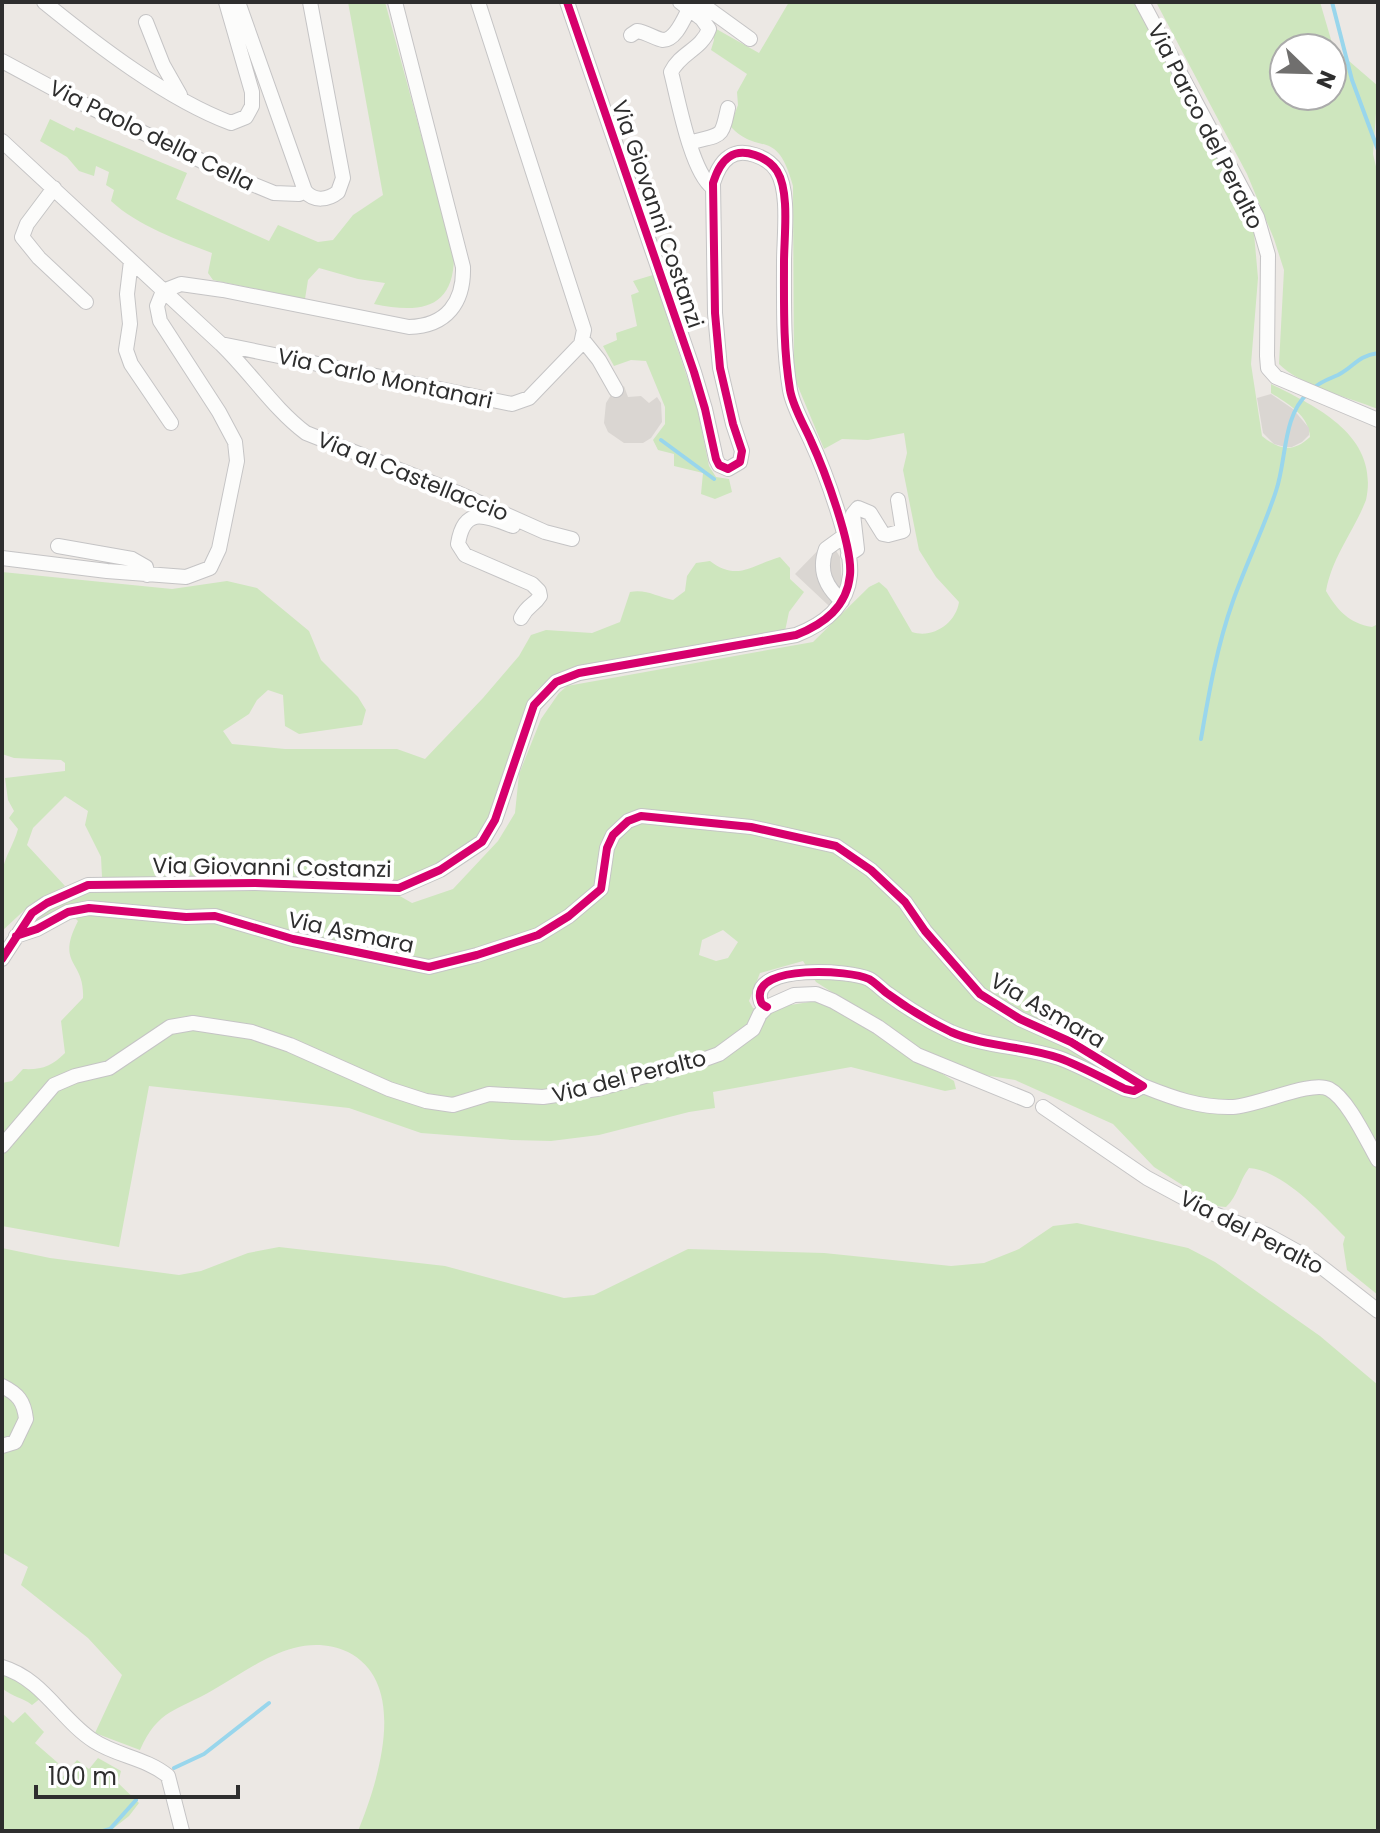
<svg xmlns="http://www.w3.org/2000/svg" width="1380" height="1833" font-family="Poppins,sans-serif">
<style>
.green{fill:#cee6be;fill-rule:evenodd}
.plaza{fill:#dad6d2}
.lines{fill:none;stroke-linecap:round;stroke-linejoin:round}
.stream{stroke:#99d6ec;stroke-width:4}
.street-casing{stroke:#c5c4c5;stroke-width:16}
.street{stroke:#fcfcfb;stroke-width:14}
.cycleway-casing{stroke:#fff;stroke-width:13}
.cycleway{stroke:#d6006c;stroke-width:8}
.labels{text-anchor:middle;stroke-width:8;stroke-linejoin:round;paint-order:stroke}
.street-label{font-size:22px;fill:#2e2e2e;stroke:#fff}
</style>
<rect width="100%" height="100%" fill="#ece8e4"/>
<!-- green -->
<path class="green" d="M348,2h37l69,254c0,55 -36,57 -80,48l11,-21 -27,-4 -39,-11 -11,12 -3,19 -92,-19 -5,-7 4,-20c-34,-13 -74,-27 -101,-52l3,-11 -8,-5 3,-13 -13,-6 -2,10 -15,-5 -12,-14 -27,-16 10,-22 24,12 2,-4 111,46 -11,26 93,42 9,-16 40,17 15,-2 20,-25 30,-20z
M789,2h349l115,220 5,56 -7,86 11,72c17,14 31,17 48,1 -1,-22 -23,-34 -39,-44v-9c44,22 109,51 95,116 -12,31 -34,57 -40,91 12,20 23,32 46,36l6,-3v671l-31,-25 -4,-26 2,-7c-24,-24 -61,-66 -96,-69 -10,13 -11,28 -23,39l-11,-1 -61,-39 -41,-43 -98,-44 -37,-6 -57,-25 -105,-67 -13,-21 -43,12 -11,28 4,7 15,5 22,-8 26,-4 29,13 109,67 2,8 -11,2 -94,-24 -138,25 2,16 -26,4 -90,23 -48,6 -39,-1 -91,-7 -72,-25 -200,-22 -30,161 -117,-21v-143l10,-2 11,-12c19,1 29,-3 42,-16l-4,-32 22,-23c2,-39 -28,-32 -5,-77l-3,-3 -39,8 -3,-5 19,-16 33,-16h224l89,6 14,8 41,-14 45,-48 17,-28 4,-39 22,-55 18,-26 8,-7 246,-44 56,-55 10,-5 8,7 25,43c21,7 44,-9 47,-30l-23,-25 -17,-27 -16,-80 4,-17 -3,-20 -36,7 -26,-1 -18,10 -30,-72 -1,-191c-17,-61 -33,-28 -63,-60l8,-21 -1,-13 10,-18 -36,-24 3,-10 -3,-14 48,27zM723,930l15,12 -10,16 -12,3 -17,-6 3,-15z
M1156,2h164l12,41 10,12 36,31 -5,68 5,21v234c-28,-11 -79,-24 -99,-45l5,-94 -10,-31 -27,-65zM1284,48h48v48h-48z
M653,275l44,132 12,59 7,11 13,2 3,13 -17,7 -14,-5 2,-21 -29,-7v-12l-16,-4 -5,-10 12,-16v-17l-19,-46 -15,-1 -17,6 -11,-20 14,-6 -1,-7 21,-7 -6,-31 8,-3 -6,-11z
M780,557l10,11v11l14,13 -15,20 -4,19 -208,36 -25,10 -15,13 -8,11 -12,32 -28,84 -12,21 -40,26 -40,18 -143,-5h-152l-1,-20 -16,-32 3,-14 -23,-15 -32,32 -6,17 38,41 -34,18 -29,27c0,-19 -2,-41 0,-59 3,-16 12,-28 16,-43l-9,-11 5,-7 -6,-11 -3,-22 60,-7v-8l-4,-3 -47,-2 -12,-4v-182l170,17 55,-8 30,7 52,43 12,29 37,37 8,13 -4,15 -63,9 -14,-8 -2,-31 -15,-5 -11,10 -8,14 -26,17 9,13 53,5h112l28,10 58,-61 36,-42 12,-21 15,-5 46,3 28,-11 10,-30c17,-3 27,5 43,8l12,-9 2,-15 9,-13 14,-2c27,21 42,4 70,-4z
M1077,1223l111,25 27,14 105,74 58,49v446h-1020c20,-49 52,-147 -10,-179 -16,-8 -37,-9 -54,-4 -30,8 -54,27 -81,42 -36,21 -55,19 -73,60l-45,-17 27,-58 -34,-37 -67,-53 7,-18 -26,-15v-304l48,10 129,17 22,-4 47,-18 31,-6 166,19 119,32 30,-3 94,-46 136,4 127,13 33,-3 35,-14 34,-23z
M2,1672l21,8 18,18 -9,7c-10,-8 -20,-8 -30,-17z
M25,1712l19,20 -9,11 23,20 -6,8 8,9 17,-20 12,9 9,-11 23,13 -3,12 21,20 -10,13 -19,15h-108v-118l11,10z"/>
<!-- plaza -->
<path class="plaza" d="M624,386l4,11 13,-1 8,7 8,-6 4,6 1,19 -11,16 -8,5h-19l-16,-11 -4,-9 2,-20 5,-8z
M1271,394l22,15 16,19v7l-7,7 -10,5h-7l-11,-3 -11,-11 -6,-35z
M829,539l11,18 2,28 -11,20h-3l-33,-31z"/>
<g class="lines">
<!-- stream -->
<path class="stream" d="M1332,2l20,78 26,70
M1315,387c7,-6 14,-8 23,-12 17,-9 19,-19 40,-22
M661,440l53,39
M1201,739c8,-47 16,-93 32,-138 13,-37 31,-73 43,-110 11,-32 6,-74 32,-98
M174,1768l30,-14 65,-51
M103,1831l7,-2 26,-29"/>
<!-- street casing -->
<g class="street-casing">
<path id="street" d="M44,2c53,43 123,97 187,121l15,-6 6,-11v-14l-26,-90
M238,2l67,189c9,11 23,9 33,1l5,-14 -33,-176
M680,2l22,17 7,10c-8,21 -28,23 -38,43 7,27 20,99 41,115
M699,2l51,37
M1142,2l115,215 11,38 -1,101 1,12 8,9 102,43
M146,22l17,43 17,30
M631,35l6,-4c9,1 19,8 26,9 13,0 21,-22 26,-31
M2,61l67,36 166,80 39,16 25,1 6,-3
M2,141l219,203 291,60 17,-6 52,-54 3,-14 -106,-328
M689,143c33,-10 32,-2 39,-35
M54,188l-27,36 -5,13 17,21 47,44
M131,261l-4,33 3,30 -4,26 5,14 40,59
M163,291l18,-7 42,6 186,37c38,-1 55,-25 54,-60l-68,-265
M583,340l16,20 17,30
M222,345c29,28 52,64 84,88l154,61 85,38 27,7
M513,526c-27,-10 -49,-21 -55,18l7,11 67,29 7,7 1,5c-6,10 -12,8 -19,22
M58,546l74,13 14,8 1,8
M848,555l9,-6 -4,-35 5,-6 12,5 13,21 5,1 15,-4 -5,-31
M2,558l105,13 79,6 24,-9 9,-19 18,-88 -2,-19 -16,-30 -59,-91 -3,-15 6,-15
M842,601c-16,-14 -24,-30 -16,-52l18,-13
M16,936l21,-7 31,-17 21,-4 97,9 29,-1 78,23 136,28 48,-12 61,-20 31,-19 32,-27 6,-41 6,-13 15,-14 13,-5 110,11 85,19 35,24 34,32 20,29 55,63 40,25 51,23 72,44 -9,5 -9,-2c-21,-10 -44,-23 -66,-31 -35,-12 -74,-11 -108,-26 -21,-10 -44,-24 -63,-38 -6,-4 -12,-11 -19,-15 -19,-9 -114,-15 -109,19 1,6 2,6 7,9
M2,959l30,-46 15,-10 41,-18 167,-2 144,5 41,-18 42,-28 13,-22 39,-115 22,-23 23,-9 217,-38c28,-11 51,-28 54,-60 3,-29 -26,-106 -39,-134 -7,-16 -18,-34 -21,-51 -7,-42 -6,-86 -6,-128 0,-25 6,-70 -7,-91 -9,-14 -34,-24 -48,-14 -9,6 -13,17 -16,26l2,130 5,55 13,56 9,27 -2,11 -12,7 -9,-4 -3,-6 -11,-50 -11,-37 -127,-370
M1143,1086c30,12 57,22 90,21 24,-1 78,-27 96,-18 19,10 38,52 49,71
M1043,1107l104,71 65,35 55,22 47,26 64,50
M2,1146l52,-61 21,-9 34,-8 61,-41 23,-4 59,9 38,13 99,44 37,12 27,4 36,-11 54,3 54,-8 100,-27 22,-8 34,-25 7,-15 7,-7 27,-12 22,-1 17,7 45,26 39,28 110,45
M2,1386c16,8 22,15 24,33l-11,23 -13,4
M2,1667c41,12 59,53 92,74 23,15 52,17 74,35l14,55"/>
</g>
<!-- street -->
<use href="#street" class="street"/>
<!-- cycleway casing -->
<g class="cycleway-casing">
<path id="cycleway" d="M16,936l21,-7 31,-17 21,-4 97,9 29,-1 78,23 136,28 48,-12 61,-20 31,-19 32,-27 6,-41 6,-13 15,-14 13,-5 110,11 85,19 35,24 34,32 20,29 55,63 40,25 51,23 72,44 -9,5 -9,-2c-21,-10 -44,-23 -66,-31 -35,-12 -74,-11 -108,-26 -21,-10 -44,-24 -63,-38 -6,-4 -12,-11 -19,-15 -19,-9 -114,-15 -109,19 1,6 2,6 7,9
M2,959l30,-46 15,-10 41,-18 167,-2 144,5 41,-18 42,-28 13,-22 39,-115 22,-23 23,-9 217,-38c28,-11 51,-28 54,-60 3,-29 -26,-106 -39,-134 -7,-16 -18,-34 -21,-51 -7,-42 -6,-86 -6,-128 0,-25 6,-70 -7,-91 -9,-14 -34,-24 -48,-14 -9,6 -13,17 -16,26l2,130 5,55 13,56 9,27 -2,11 -12,7 -9,-4 -3,-6 -11,-50 -11,-37 -127,-370"/>
</g>
<!-- cycleway -->
<use href="#cycleway" class="cycleway"/>
</g>
<g class="labels">
<!-- street labels -->
<g class="street-label">
<text transform="translate(1206 126) rotate(63)" y="8">Via Parco del Peralto</text>
<text transform="translate(152 135) rotate(26)" y="8">Via Paolo della Cella</text>
<text transform="translate(658 214) rotate(71)" y="8">Via Giovanni Costanzi</text>
<text transform="translate(385 378) rotate(12)" y="8">Via Carlo Montanari</text>
<text transform="translate(413 476) rotate(22)" y="8">Via al Castellaccio</text>
<text transform="translate(272 867) rotate(1)" y="8">Via Giovanni Costanzi</text>
<text transform="translate(351 932) rotate(12)" y="8">Via Asmara</text>
<text transform="translate(1048 1010) rotate(30)" y="8">Via Asmara</text>
<text transform="translate(629 1076) rotate(-14)" y="8">Via del Peralto</text>
<text transform="translate(1252 1232) rotate(27)" y="8">Via del Peralto</text>
</g>
</g>
<!-- border -->
<rect width="1380" height="1833" fill="none" stroke="#2e2e2e" stroke-width="8"/>
<!-- north arrow -->
<g transform="translate(1308 72) rotate(113)"><circle r="38" fill="#ffffff" stroke="#ababab" stroke-width="2"/>
<path d="M0-6L14 30L0 20L-14 30Z" fill="#706f6e"/>
<text y="-12" font-size="22" font-weight="bold" text-anchor="middle" fill="#2e2e2e">N</text>
</g>
<!-- scale -->
<path d="M36 1785v12h202v-12" fill="none" stroke="#2e2e2e" stroke-width="4"/>
<text x="48" y="1785" font-size="24" fill="#2e2e2e" stroke="#ffffff" stroke-width="6" paint-order="stroke">100 m</text>
</svg>
